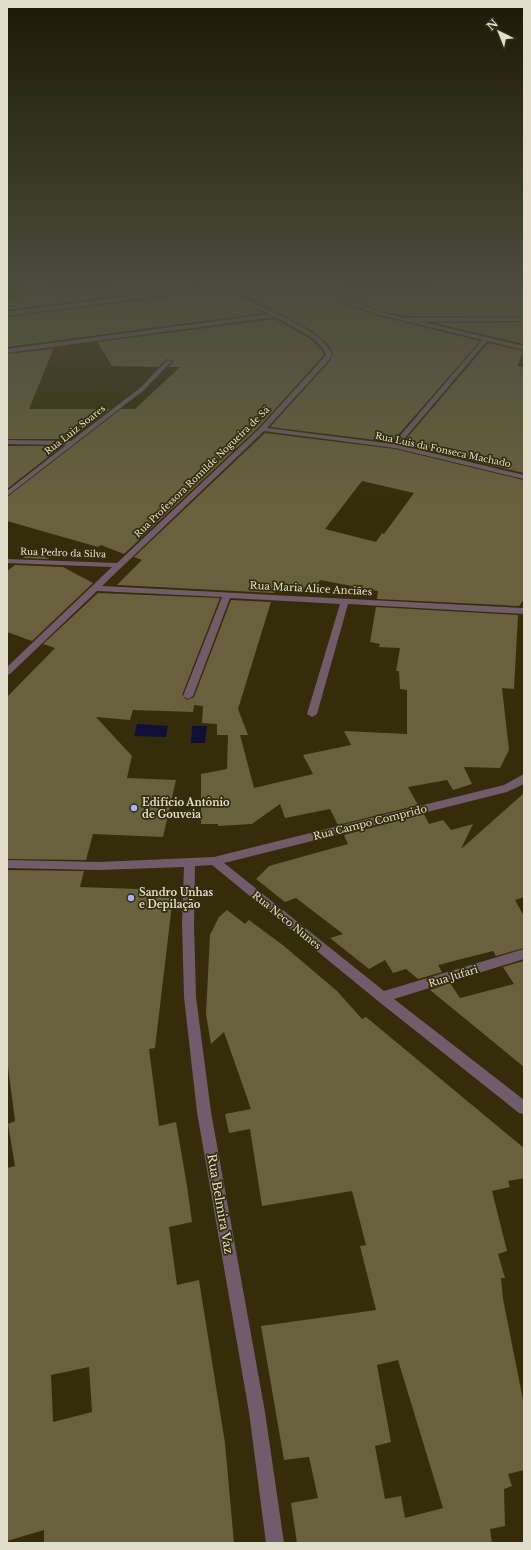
<svg xmlns="http://www.w3.org/2000/svg" width="531" height="1550" font-family="'Libre Baskerville',serif">
<style>
.water{fill:#0f0f3a}
.building{fill:#69603d;fill-rule:evenodd}
.lines{fill:none;stroke-linecap:round;stroke-linejoin:round}
.minor{fill:#715c6b;fill-rule:evenodd}
.tertiary{fill:#715c6b;fill-rule:evenodd}
.poi-dot{fill:#a5b1fc;stroke:#352d09;stroke-width:1.5}
.labels{text-anchor:middle;stroke-width:3.5;stroke-linejoin:round;paint-order:stroke}
.far-street-label{font-size:9px;fill:#e2decb;stroke:#352d09}
.street-label{font-size:10px;fill:#e2decb;stroke:#352d09}
.poi-label{font-size:10px;font-weight:bold;fill:#e2decb;stroke:#352d09;text-anchor:start}
.near-street-label{font-size:12px;fill:#e2decb;stroke:#352d09}
</style>
<rect width="100%" height="100%" fill="#352d09"/>
<!-- water -->
<path class="water" d="M137,724l31,2 -2,11 -32,-1z
M192,726h15l-2,17h-14z"/>
<!-- building -->
<path class="building" d="M35,285h12l6,9 71,-9h78l-195,25v-11l12,-1 -5,-10z
M225,285h94l27,19 29,11 105,26 -88,101 -122,-15 60,-66 3,-7 -4,-9 -20,-16z
M329,285h18v2l177,-1v30h-118l-26,-5 -28,-12z
M220,290l44,23 -257,34v-30z
M275,319l36,20 11,11 2,5 -65,72 -135,127 -23,-9 -3,2 -91,-26v-24l114,-88h14l45,-42h-12l6,-6 -7,-2 -9,8 -46,-1 -15,-24z
M524,322v22l-90,-21z
M488,343l36,8 -7,15 7,1v106l-122,-29z
M52,349l1,1 -24,59h81l-40,30h-63v-85z
M265,433l130,16 129,31v119l-5,7 -142,-7 1,-8 -58,-11 -4,6 -9,-2 -5,8 -27,-2 -1,3 -157,-8 25,-25 -8,-3zM362,481l52,12 -30,41 -2,-1 -6,9 -51,-13z
M7,446h55l-55,43z
M32,550l17,9 -26,-1z
M15,565l48,2 30,16 -61,58 -25,-9v-61z
M98,593l122,5 -38,97 5,5 7,-3 37,-97 40,2 -33,107 10,26h-8l14,53 59,-14 -10,-19 48,-10 -7,-14 63,3v-44l-7,-1 -1,-18h-3l4,-23 -21,-1 1,-3 -10,-2 6,-35 142,8 -4,74 -12,-1 7,62 -9,18 -36,-1 8,17 -19,6 -6,-10 -39,7 10,18 -80,20 -8,-16 -45,9 -5,-14 -28,20 -34,2v-2h-17v-50l26,-5 1,-34h-11v-11l-15,-1 1,-17 -9,-1 -1,7 -60,-2 -3,10 -34,-3 36,39 -5,22 49,2 -13,57 -70,-3 -7,26 -79,-1v-162l48,-49 -12,-4z
M524,793v104l-9,3 9,16v32l-28,8 -3,-5 -55,14 4,7 -24,7 -12,-10 -13,4 -8,-13 -16,9 -39,-31 13,-4 -47,-36 -11,4 -29,-23 13,-13 79,-22 -4,-9 80,-21 5,10 14,-4 8,10 22,-6 -12,25z
M7,870l77,1 -4,16 88,3 5,6 -18,152 -6,1 10,77 17,-4 11,64 5,36 -23,5 8,58 22,-5 26,163 9,100h-190v-13l-37,11v-373l8,-2 -7,-42 7,-3 -8,-62zM89,1367l3,45 -39,10 -2,-47z
M227,910l18,14 4,-4 35,26 53,45 25,28 4,-2 158,131v30l-16,3 2,6 -18,4 15,60 -9,3 7,24h-4l2,21 21,106v65l-16,4 4,12 -8,3 1,37 -15,3 2,14h-195l-6,-40 27,-5 -9,-41 -25,3 -23,-134 115,-16 -16,-64 6,-1 -14,-54 -90,15 -12,-77 -21,4 -4,-19 26,-5 -27,-77 -13,12 -5,-30 4,-79 9,-18zM398,1360l45,148 -38,10 -4,-22 -16,3 -10,-53 16,-4 -14,-77z
M524,961v106l-94,-77 20,-7 10,15 54,-14 -11,-17z"/>
<g class="lines">
<!-- minor -->
<path class="minor" d="M215,285c13,0 22,10 33,15 20,11 78,32 84,55l-3,5 -62,68 126,16 90,-105h4v2l-88,104 125,30v4l-129,-31 -131,-17 -162,155 422,22v6l-176,-10 -31,110 -5,3 -5,-3 33,-110 -110,-6 -37,98 -5,3 -5,-3 39,-99 -125,-6 -87,83 -3,1v-8l105,-100 -105,-4v-4l110,4 143,-135 66,-73c-4,-16 -38,-31 -51,-38l-268,36v-4l262,-35 -24,-11 -25,-15 -213,28v-4z
M524,317v4l-120,1 -3,-2 3,-2z
M167,360l5,1 -28,29 -137,106v-5l59,-46 -59,-1v-4l64,1 69,-53z
M524,774v10l-17,8 -283,71 160,128 140,-42v10l-130,40 130,101v14l-5,-1 -141,-112 -166,-136 -17,1 -1,57 2,74 15,115 54,300 19,131h-18l-17,-131 -52,-300 -13,-115 -2,-74 2,-56 -85,3 -92,-2v-8l92,2 115,-5 290,-72z"/>
<!-- tertiary -->
<path class="tertiary" d="M320,285h6l25,15 29,12 144,34v4l-148,-36 -29,-11z"/>
</g>
<!-- sky -->
<linearGradient id="sky" x2="0" y2="1"><stop stop-color="#1d1905"/><stop offset="0.57" stop-color="#4b4c3e"/><stop offset="1" stop-color="#4b4c3e" stop-opacity="0"/></linearGradient>
<rect width="531" height="502" fill="url(#sky)"/>
<!-- markers -->
<g class="poi-dot">
<circle cx="134" cy="808" r="4"/>
<circle cx="131" cy="898" r="4"/>
</g>
<g class="labels">
<!-- far-street labels -->
<g class="far-street-label">
<text transform="translate(75 430) rotate(-38)" y="3">Rua Luiz Soares</text>
<text transform="translate(443 450) rotate(12)" y="3">Rua Luis da Fonseca Machado</text>
<text transform="translate(202 472) rotate(-44)" y="3">Rua Professora Romilde Nogueira de Sá</text>
<text transform="translate(63 553) rotate(2)" y="3">Rua Pedro da Silva</text>
</g>
<!-- street labels -->
<g class="street-label">
<text transform="translate(311 588) rotate(3)" y="4">Rua Maria Alice Anciães</text>
<text transform="translate(370 822) rotate(-14)" y="4">Rua Campo Comprido</text>
<text transform="translate(287 920) rotate(39)" y="4">Rua Neco Nunes</text>
<text transform="translate(453 976) rotate(-17)" y="4">Rua Jufari</text>
</g>
<!-- poi labels -->
<g class="poi-label">
<text x="142" y="806">Edifício Antônio<tspan x="142" dy="12">de Gouveia</tspan></text>
<text x="139" y="896">Sandro Unhas<tspan x="139" dy="12">e Depilação</tspan></text>
</g>
<!-- near-street labels -->
<g class="near-street-label">
<text transform="translate(220 1204) rotate(80)" y="4">Rua Belmira Vaz</text>
</g>
</g>
<!-- border -->
<rect width="531" height="1550" fill="none" stroke="#e2decb" stroke-width="16"/>
<!-- north arrow -->
<g transform="translate(499 32) rotate(317)" stroke="#352d09" stroke-width="3" paint-order="stroke">
<path d="M0-3L7 15L0 10L-7 15Z" fill="#e2decb"/>
<text y="-6" font-size="11" font-weight="bold" text-anchor="middle" fill="#e2decb">N</text>
</g>
</svg>
